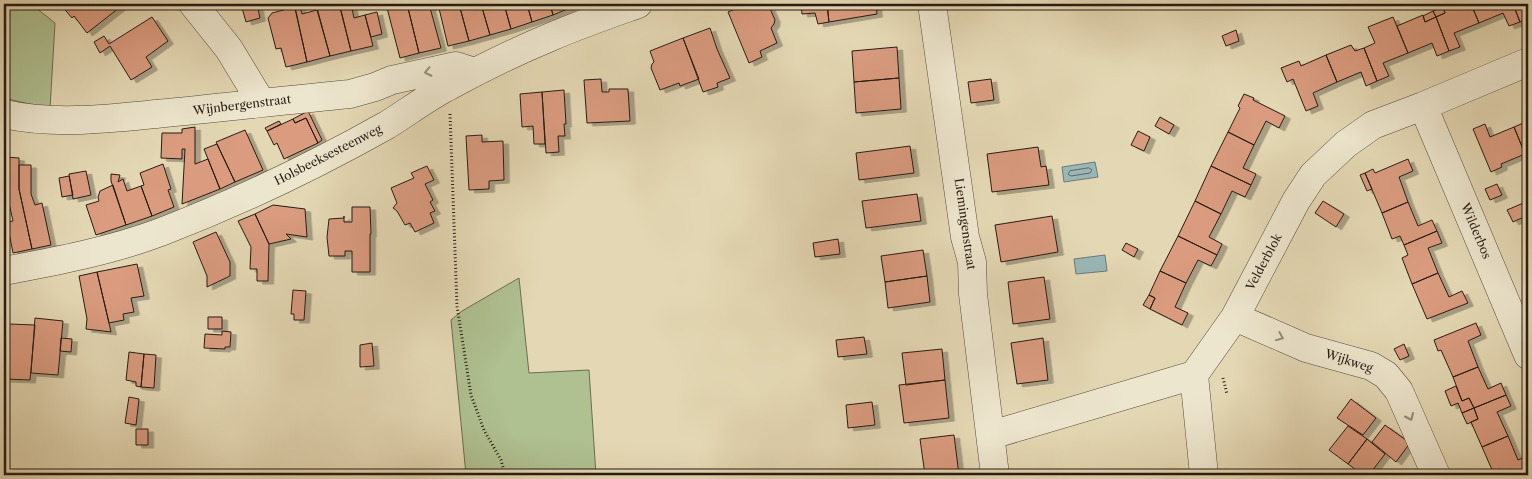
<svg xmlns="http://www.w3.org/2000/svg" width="1532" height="479" font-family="'Libre Caslon Text',serif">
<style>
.green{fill:#afc091;stroke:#6b6e52}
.water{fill:#9ab7b8;stroke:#6c7976}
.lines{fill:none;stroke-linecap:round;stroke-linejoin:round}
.shore{stroke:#606966;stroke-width:1}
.building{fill:#da9b7f;stroke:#271b13;filter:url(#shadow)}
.minor-casing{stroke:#564a3b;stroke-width:29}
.path{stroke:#271b13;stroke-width:3;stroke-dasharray:1 2.5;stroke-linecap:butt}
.minor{stroke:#ede6ce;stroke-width:28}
.oneway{stroke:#948b7a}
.labels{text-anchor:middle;stroke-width:4;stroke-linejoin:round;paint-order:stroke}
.street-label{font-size:12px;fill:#271b13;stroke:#ede6ce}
</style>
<defs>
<filter id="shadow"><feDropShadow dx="5.5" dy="3" stdDeviation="0" flood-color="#0004"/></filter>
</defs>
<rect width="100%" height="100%" fill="#e4d8b4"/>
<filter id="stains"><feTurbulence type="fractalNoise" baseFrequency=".004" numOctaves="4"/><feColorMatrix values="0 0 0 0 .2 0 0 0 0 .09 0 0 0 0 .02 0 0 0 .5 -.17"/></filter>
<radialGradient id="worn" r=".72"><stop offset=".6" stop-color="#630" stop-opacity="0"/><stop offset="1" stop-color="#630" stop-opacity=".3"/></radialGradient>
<!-- green -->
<path class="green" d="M4,4h27l24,19 -5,86 -46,-11z
M519,278l10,95 60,-3 7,105h-130l-15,-155 11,-9z"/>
<!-- water -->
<path class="water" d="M1095,162l3,15 -34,5 -2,-15z
M1105,255l2,16 -31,3 -2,-15z"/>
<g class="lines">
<!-- shore -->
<path class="shore" d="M1089,168l3,2 -2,3 -19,3 -3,-2 2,-3z"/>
</g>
<!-- building -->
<path class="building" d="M62,4h62l-37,29 -13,-17 -2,2 -11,-13z
M241,4h16l3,14 -14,4z
M294,4h5l3,10 15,-4 13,46 -23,6z
M316,4h10l1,4 13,-2 11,45 -21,5z
M339,4h12l3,14 11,-3 8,31 -22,5z
M386,4h21l12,49 -19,5z
M407,4h22l12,44 -22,5z
M438,4h21l10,37 -21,5z
M459,4h22l9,31 -21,6z
M481,4h23l7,25 -21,6z
M504,4h23l5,18 -21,7z
M527,4h23l3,11 -21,7z
M550,4h18l2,4 -17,7z
M762,4h6l7,16 -1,4 -3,4 6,15 -17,8 2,6 -13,6 -21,-51 14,-6v2l8,-3 1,3z
M801,4h26l2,18 -11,2 -3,-11 -13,1z
M827,4h49l1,10 -48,8z
M1449,4h22l8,19 -25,10 6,14 -11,4 -13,-34 9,-4 -2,-7z
M1471,4h42l7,18 -11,4 -6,-13 -24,10z
M1513,4h13l2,6v8l-8,4z
M295,7l12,55 -21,5 -5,-19 -5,1 -8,-31 4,-5z
M1443,7l2,6 -9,4 -3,-6z
M1433,11l3,6 -11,5 -2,-6z
M377,12l5,22 -11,3 -6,-22z
M1423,15l2,7 11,-5 13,34 -12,5 -5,-13 -24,10 -11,-27z
M152,17l16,24 -22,16 6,10 -21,13 -21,-34 -10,7 -6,-11 10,-6 5,8z
M1393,17l15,36 -25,10 6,13 -12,5 -13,-33 11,-5 -7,-16z
M710,28l7,21 13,29 -13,5 1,4 -15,5 -20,-54z
M1236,30l3,11 -13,5 -4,-10z
M683,38l16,41 -19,7 -1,-3 -19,7 -9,-22 1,-4 2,-2 -4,-11z
M1351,45l4,6 9,-3 13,33 -11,5 -5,-14 -24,10 -11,-27z
M897,47l2,31 -45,4 -2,-31z
M1326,55l11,27 -24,11 5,13 -12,5 -13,-32 -6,3 -6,-14 18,-7 2,5z
M899,78l2,31 -45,4 -2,-31z
M601,79l1,13h7v-3h19l2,32 -43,2 -3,-43z
M991,79l3,21 -23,3 -3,-21z
M564,90l2,34h-2l1,12h-7l1,16 -13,1 -4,-61z
M542,92l3,52h-11l-1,-18 -11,1 -2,-33z
M1244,94l10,4 -1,2 32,16 -6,12 -13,-7 -12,24 -26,-13 12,-24 -2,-2z
M308,111l14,29 -4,3 -12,-25 -11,5 -2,-4z
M1160,117l14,8 -5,9 -14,-8z
M306,118l12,25 -34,16 -7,-16 -3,2 -7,-14 26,-12 2,4z
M279,121l2,3 -14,7 -2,-3z
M1528,121v32l-3,1 -11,-27z
M1485,124l5,13 24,-10 11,27 -24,10 1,3 -11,5 -18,-43z
M195,127v37l13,-5 12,30 -38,15 3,-55h-3v10l-21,-1 1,-25h20v-4z
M245,130l18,40 -28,12 -19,-40z
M1138,131l12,6 -6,14 -13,-6z
M1228,132l26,13 -11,23 13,6 -5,11 -40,-19z
M482,135v7l21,-1 1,39 -15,1v8l-20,1 -3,-54z
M217,144l18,38 -15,7 -16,-40z
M910,146l4,27 -55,7 -3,-27z
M1038,147l3,20 5,-1 3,19 -57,7 -5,-38z
M5,157l14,1v31l13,60 -19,4 -6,-31 6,-1 -7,-31h-2z
M1408,159l5,12 -14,6 9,25 -26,11 -17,-40 8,-4 2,4z
M163,164l8,25 -3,1 6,17 -22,9 -11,-30 3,-1 -4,-12z
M19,165h12v29l4,11 7,-2 9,42 -19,4 -13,-60z
M427,166l7,14 -9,4 8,16 -3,2 5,9 -5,2 4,10 -19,9 -5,-9 -5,2 -8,-14 -4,-3 4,-5 -6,-15 23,-10 -3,-5z
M1211,166l40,19 -6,12 -13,-6 -11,23 -26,-13z
M86,171l5,24 -18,4 -4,-25z
M1365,173l7,16 -5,2 -7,-16z
M111,174l9,1 -2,7 5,-3 4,12 14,-5 11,30 -26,9 -15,-44z
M69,176l4,19 -11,2 -3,-19z
M1497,184l5,11 -12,5 -5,-11z
M113,185l13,40 -30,10 -10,-30 13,-4 -1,-4 2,-6z
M917,194l4,27 -55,7 -4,-27z
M1195,201l26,13 -12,23 13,7 -5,11 -39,-19z
M1323,201l21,13 -8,13 -21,-14z
M1528,201v21l-2,-6 -13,6 -6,-12z
M1408,202l10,24 14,-6 5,11 -33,14 -4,-9 -8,3 -10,-26z
M273,205l32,4 2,28 -21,-3 5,5 -22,5 -14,-30z
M352,207h18l1,27h-1v38h-18v-21h-7v5h-16l-2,-19 2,-18 15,-1v-2v6h8z
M255,214l14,30 -1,37h-11v-12h-7l1,-22 -13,-26z
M1052,216l6,36 -57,10 -6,-37z
M1437,231l5,12 -14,5 10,25 -26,11 -10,-26 6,-3 -4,-10z
M216,232l14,30v14l-23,11v-11l-14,-34z
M1178,236l39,19 -6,11 -13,-6 -12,23 -26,-12z
M838,239l2,15 -25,3 -2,-14z
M1126,243l12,6 -4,8 -12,-7z
M923,250l4,26 -42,6 -4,-26z
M137,264l7,32 -13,2 3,14 -11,2 1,6 -15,3 -12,-51z
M1160,271l26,12 -11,24 13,6 -6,12 -32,-16 5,-11 -6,-3z
M97,272l12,51 2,9 -25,-3 1,-10 -8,-43z
M1438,273l11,24 13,-6 6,12 -41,16 -15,-35z
M927,276l3,26 -42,6 -3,-26z
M1044,277l6,42 -37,5 -5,-42z
M293,290l13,1 -2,29h-10v-6h-3z
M1149,295l6,3 -5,11 -7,-4z
M208,317h14v12h-14z
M35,318l28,3 -5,54 -27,-2z
M4,322h5l-1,25 -4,-1z
M1476,323l5,12 -13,6 10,26 -25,10 -12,-27 -3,1 -4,-11z
M9,324l26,1 -5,55 -25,-1z
M222,331l9,1 -1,15h-5v2l-21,-1 1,-14 17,1z
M864,337l3,17 -29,3 -2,-17z
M61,338l11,1 -1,13 -11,-1z
M1043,338l5,42 -31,4 -6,-41z
M372,343l2,23 -14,1v-22z
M1404,344l5,12 -9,4 -6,-11z
M942,349l3,31 -39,5 -4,-32z
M129,352l15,2 -3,33 -5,-1v-4l-10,-2z
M144,354l12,1 -2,33 -13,-1z
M1478,367l10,22 13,-6 5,12 -32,13 -5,-10 -7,3 -9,-24z
M945,380l4,38 -45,5 -5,-38z
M1456,386l6,15 7,-3 5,10 -12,5 -4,-10 -7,3 -6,-15z
M1506,395l5,11 -14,6 11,24 -26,11 -11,-25 7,-3 -4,-11z
M129,397l10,2 -3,26 -11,-2z
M1351,399l25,19 -13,17 -26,-17z
M872,402l3,23 -27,3 -2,-23z
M1474,408l4,11 -11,5 -5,-11z
M1385,425l25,18 -14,19 -24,-20z
M1348,426l19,13 -19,25 -19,-14z
M136,429h12v16h-12z
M954,435l5,40h-34l-5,-36z
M1508,436l10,24 10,-4v14l-13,5h-13l-2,-6 -7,3 -11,-25z
M1367,439l18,15 -16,21h-6l-15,-11z"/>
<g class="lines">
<!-- minor casing -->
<g class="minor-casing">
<path id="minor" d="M193,4l36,45 32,53
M932,4l33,233 7,25 1,32 22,181
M1423,106l105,249
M4,114c50,11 101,5 152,0 65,-6 130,-14 194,-20l25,-7 17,-7 64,-14 19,6
M4,271c53,-10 106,-20 157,-39 78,-30 153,-66 226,-107 21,-13 42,-29 64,-40 33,-18 68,-35 102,-49 28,-12 57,-22 85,-32
M1235,317l71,31 65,18 15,9 13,16 37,84
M1194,375l10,100
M991,435l203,-60 41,-58 61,-116 17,-26 33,-31 27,-19 50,-19 105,-44"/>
</g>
<!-- path -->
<path class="path" d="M450,114l7,192 14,89 13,35 17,30 4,15
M1223,378l4,16"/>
<!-- minor -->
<use href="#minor" class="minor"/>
</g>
<!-- one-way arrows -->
<defs><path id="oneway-chevron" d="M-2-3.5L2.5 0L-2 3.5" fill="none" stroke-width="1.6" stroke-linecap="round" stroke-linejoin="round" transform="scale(1.25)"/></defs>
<g class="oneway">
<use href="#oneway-chevron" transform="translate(428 72) rotate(168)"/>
<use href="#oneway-chevron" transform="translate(1280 337) rotate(22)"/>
<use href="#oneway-chevron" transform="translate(1410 417) rotate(66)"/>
</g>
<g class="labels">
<!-- street labels -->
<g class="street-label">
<text transform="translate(242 105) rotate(-7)" y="4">Wijnbergenstraat</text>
<text transform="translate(328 155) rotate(-27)" y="4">Holsbeeksesteenweg</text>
<text transform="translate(965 224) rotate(82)" y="4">Liemingenstraat</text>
<text transform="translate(1476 231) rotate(67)" y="4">Wilderbos</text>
<text transform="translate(1264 262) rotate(-62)" y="4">Velderblok</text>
<text transform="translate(1349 361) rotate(18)" y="4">Wijkweg</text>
</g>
</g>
<!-- margin -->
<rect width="1532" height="479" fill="none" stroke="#e4d8b4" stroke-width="20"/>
<rect x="5" y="5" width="1522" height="469" fill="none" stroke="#271b13" stroke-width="2.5"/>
<rect x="10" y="10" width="1512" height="459" fill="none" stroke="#271b13"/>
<rect width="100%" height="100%" filter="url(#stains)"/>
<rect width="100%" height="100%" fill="url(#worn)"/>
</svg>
